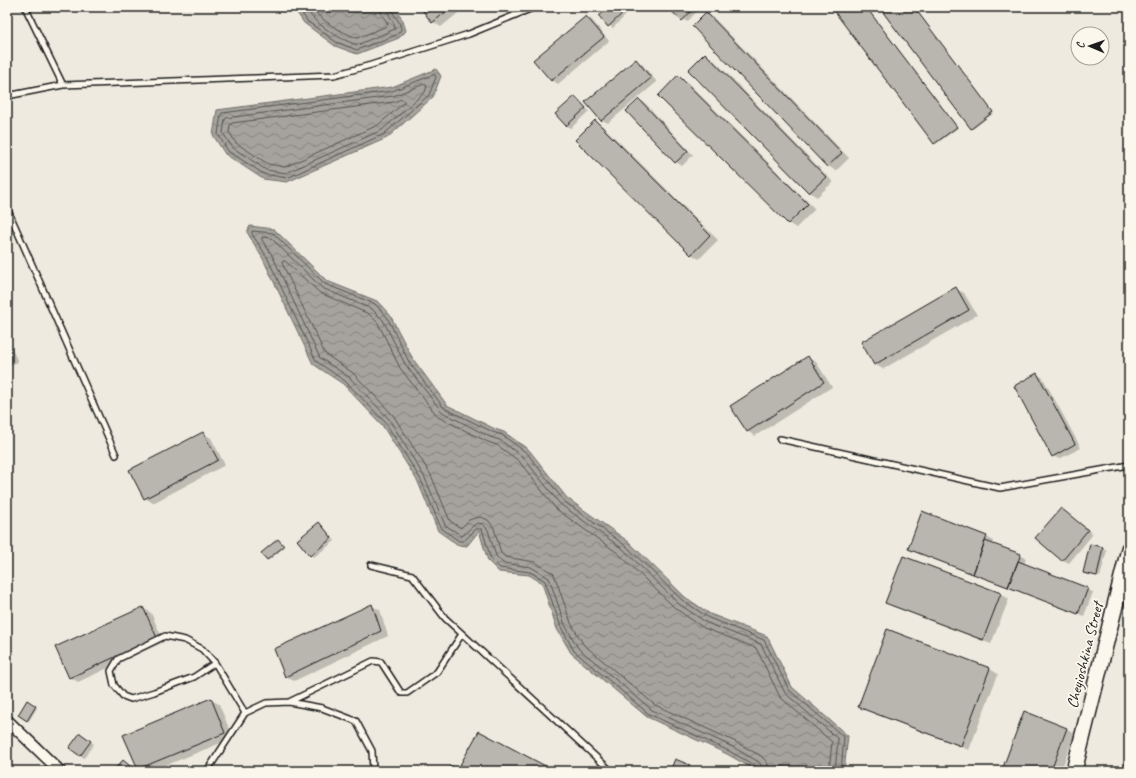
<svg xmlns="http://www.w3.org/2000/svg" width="1136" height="778" font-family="Caveat,sans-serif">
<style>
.water{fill:url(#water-waves);stroke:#6f6d69}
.shadow{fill:#0003}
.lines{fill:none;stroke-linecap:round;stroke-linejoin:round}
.shore{stroke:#535250;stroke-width:1}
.stream{stroke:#6f6d69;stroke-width:4}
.building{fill:#b9b6af;stroke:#1c1c1c}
.lane-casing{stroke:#1c1c1c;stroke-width:8}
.street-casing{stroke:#1c1c1c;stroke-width:13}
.secondary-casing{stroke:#1c1c1c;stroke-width:18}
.lane{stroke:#fbf7ec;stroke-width:5}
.street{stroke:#fbf7ec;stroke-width:10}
.secondary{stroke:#fbf7ec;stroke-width:15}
.labels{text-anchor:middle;stroke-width:3.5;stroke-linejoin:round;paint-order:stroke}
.street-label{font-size:16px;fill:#1c1c1c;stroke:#fbf7ec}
</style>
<defs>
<pattern id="water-waves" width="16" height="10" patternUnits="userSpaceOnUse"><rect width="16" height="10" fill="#a6a39d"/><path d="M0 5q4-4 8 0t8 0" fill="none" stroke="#86847f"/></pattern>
</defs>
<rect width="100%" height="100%" fill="#eeeadf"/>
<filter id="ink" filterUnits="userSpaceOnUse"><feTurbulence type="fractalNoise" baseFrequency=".025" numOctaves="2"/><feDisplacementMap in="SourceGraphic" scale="8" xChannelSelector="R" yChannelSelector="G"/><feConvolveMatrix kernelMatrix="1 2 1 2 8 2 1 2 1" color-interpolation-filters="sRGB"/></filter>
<g filter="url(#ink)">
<!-- water -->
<path class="water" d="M293,7h102l8,14 3,10 -7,7 -42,16 -22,-8 -31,-23z
M436,69l5,7 -8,21 -46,41 -100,44 -24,-3 -38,-25 -12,-19 4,-25 175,-23z
M250,226l24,3 53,52 50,20 13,14 23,44 34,46 48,24 9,3 25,18 38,48 62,44 56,55 25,17 57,22 25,51 56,49 -4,35h-87l-30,-17 -80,-37 -76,-64 -14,-24 -15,-46 -13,-8 -30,-3 -11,-11 -9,-30 -12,15 -9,-1 -20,-14 -20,-49 -36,-57 -39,-41 -30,-20 -50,-105 -16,-27z"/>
<!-- shadow -->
<path class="shadow" d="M421,7h40l2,2 -22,18 -8,-5z
M500,7h18l-13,5 -4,-2z
M611,7h12l5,6 -15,15 -4,-2z
M671,7h28l1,1 -13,14z
M832,7h34l92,121 -22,16 -1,-1z
M880,7h34l80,106 -21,16 -1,-1z
M706,13l8,5 135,140 -13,13 -8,-5z
M586,17l6,3 17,21 -51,43 -6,-4 -17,-20z
M705,54l8,5 120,123 -16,15 -8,-5z
M636,60l6,4 15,18 -49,41 -6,-3z
M678,77l8,4 129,128 -19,19 -8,-5z
M575,97l4,3 10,11 -18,17 -4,-2 -10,-11z
M640,100l5,3 48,52 -11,11 -6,-4z
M595,121l8,5 115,114 -19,19 -8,-5z
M956,289l8,4 13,22 -94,54 -9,-5z
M7,338l11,24 -11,5z
M808,358l8,4 16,25 -77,49 -8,-5z
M1037,374l6,4 38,70 -22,11 -6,-3z
M203,433l8,5 14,27 -72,38 -8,-5z
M1061,509l32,25 -24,29 -6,-3z
M319,523l4,3 12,15 -21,16 -3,-2z
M986,537l8,4 -1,4 33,13 -2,7 69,27 -9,24 -167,-63 -8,-4z
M280,541l5,6 -16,13h-2z
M1091,545l16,5 -7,27 -16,-5z
M903,557l98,37 8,5 -18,45 -97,-37 -8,-5z
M372,606l8,4 8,26 -94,45 -8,-4 -11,-28z
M143,608l8,5 13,29 -86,40 -8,-5z
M888,631l102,38 8,5 -29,76 -102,-39 -8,-4z
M211,700l8,4 14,34 -81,33h-10l-4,-2z
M28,701l9,7 -8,13 -10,-7z
M1025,713l42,16 8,4 -14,38h-54z
M84,737l10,7 -10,14 -4,-3z
M675,760l18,8 -1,2 2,1h-23z
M7,762l2,1 5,8h-7z"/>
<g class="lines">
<!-- shore -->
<path class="shore" d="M298,7l9,14 29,21 21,8 39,-15 5,-5c0,-9 -8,-14 -10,-23
M304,7c12,18 33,31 53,38l38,-16c0,-8 -8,-14 -9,-22
M311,7c10,14 30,25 46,31l30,-12 1,-2 -6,-9 -2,-8
M433,75h2l1,2 -7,18 -45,39 -97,44 -23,-4 -36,-23 -10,-17 3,-19 1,-2 170,-22z
M425,84l2,2 -2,6 -43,38 -96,43 -20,-3 -34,-23 -9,-14 2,-14 1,-1 167,-22z
M402,99l2,2v2l-26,22 -93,42 -17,-3 -32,-21 -7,-11 1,-7 2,-2 162,-21z
M758,771l-2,-5 -27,-15 -80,-37 -75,-63 -13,-24 -16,-46 -15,-9 -30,-4 -9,-9 -9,-30h-6l-12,12h-5l-18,-13 -20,-48 -36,-58 -40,-41 -29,-20 -49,-104 -15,-23v-3l21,2 52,51 50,20 12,13 22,45 35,46 49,24 9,3 25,18 37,48 62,45 56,54 27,18 55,22 25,50 55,47 -3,34
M763,771l-1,-5 -3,-4 -28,-16 -79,-36 -74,-62 -13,-23 -16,-47 -18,-11 -28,-4 -7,-7 -8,-26 -5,-6 -5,-1 -4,2 -12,11 -17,-11 -20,-47 -36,-59 -40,-42 -29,-19 -48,-103 -10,-15v-3l9,1 51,50 50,21 11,11 22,44 37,48 48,25 10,3 23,17 37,47 63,45 56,55 28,19 54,21 24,49 53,46 -3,32
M769,771l-2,-9 -6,-6 -27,-15 -79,-36 -72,-61 -12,-21 -17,-49 -19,-12 -30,-5 -4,-4 -7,-25 -6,-8 -7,-3 -6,1 -6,2 -8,8 -11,-7 -19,-46 -38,-60 -40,-42 -28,-19 -43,-91 1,-2h2l35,32 49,21 9,9 22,45 38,49 50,25 9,3 22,16 37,48 63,45 57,55 28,19 52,20 24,49 52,45 -3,29"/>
<!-- stream -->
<path class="stream" d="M1125,771l4,-18"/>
</g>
<!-- building -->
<path class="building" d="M420,7h32l-20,16z
M609,7h13l3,4 -17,16 -9,-11z
M669,7h26l-13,14 -14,-13z
M831,7h35l91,120 -23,17z
M879,7h35l79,105 -22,17z
M706,12l136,141 -15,14 -135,-141z
M586,16l18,21 -53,44 -18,-21z
M705,53l121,124 -17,16 -121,-123z
M636,59l15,19 -50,43 -16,-19z
M678,75l130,129 -20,20 -130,-128z
M575,96l11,12 -20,18 -11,-12z
M639,99l49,52 -13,12 -49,-52z
M595,120l115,115 -19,20 -116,-115z
M956,287l13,23 -95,55 -13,-23z
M808,356l16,26 -77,50 -17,-26z
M1037,373l38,71 -23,13 -38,-71z
M203,432l15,28 -74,39 -15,-29z
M1061,508l27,22 -26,31 -27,-23z
M922,511l65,25 -14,38 -65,-25z
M319,522l13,16 -22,18 -13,-16z
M278,539l6,7 -17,14 -6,-7z
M985,541l36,13 -13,33 -35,-13z
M1090,544l13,3 -6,29 -14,-3z
M903,556l98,37 -18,47 -98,-37z
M1018,561l70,27 -10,26 -70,-27z
M372,604l9,27 -96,46 -11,-28z
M143,607l14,31 -88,40 -14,-31z
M887,629l103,39 -29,78 -103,-39z
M211,698l14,35 -87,36 -15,-34z
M27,700l9,6 -9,15 -9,-6z
M1024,711l43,17 -16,43h-45l-4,-1z
M479,731l76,40h-82l-13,-6z
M80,733l11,8 -11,15 -11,-8z
M675,759l15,6 -3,6h-17z
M123,760l13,11h-23z"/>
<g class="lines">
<!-- lane casing -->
<g class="lane-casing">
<path id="lane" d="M25,7l38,78
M7,96l56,-11 271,-10 37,-10 98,-31 66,-27
M7,208l109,247
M780,439l220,49 129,-23
M371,565l41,10 33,43 166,153
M215,663l-21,14 -40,15 -23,7 -8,-3 -9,-11 -3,-14 7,-12 47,-23 20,4 17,9 13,14 30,50
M289,702l84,-41 8,1 20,31h6l30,-21 25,-38
M452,770l2,1
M207,771l38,-58 21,-10 23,-1 33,6 34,13 16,30 1,20"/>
</g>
<!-- street casing -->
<g class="street-casing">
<path id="street" d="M7,720l53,51"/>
</g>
<!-- secondary casing -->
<g class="secondary-casing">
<path id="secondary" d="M1074,771l55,-222"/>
</g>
<!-- lane -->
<use href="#lane" class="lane"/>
<!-- street -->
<use href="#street" class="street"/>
<!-- secondary -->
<use href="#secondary" class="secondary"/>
</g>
</g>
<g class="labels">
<!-- street labels -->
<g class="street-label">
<text transform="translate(1084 655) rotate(-76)" y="6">Cheyioshkina Street</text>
</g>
</g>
<!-- margin -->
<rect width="1136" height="778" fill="none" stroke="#fbf7ec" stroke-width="24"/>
<rect x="12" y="12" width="1112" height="754" fill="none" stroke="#1c1c1c" stroke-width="1.5" filter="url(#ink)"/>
<!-- north arrow -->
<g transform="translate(1090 46) rotate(272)"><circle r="19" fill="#fbf7ec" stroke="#a29f99"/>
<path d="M0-3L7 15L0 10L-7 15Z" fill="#1c1c1c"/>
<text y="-6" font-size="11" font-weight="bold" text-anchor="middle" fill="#1c1c1c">С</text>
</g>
</svg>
